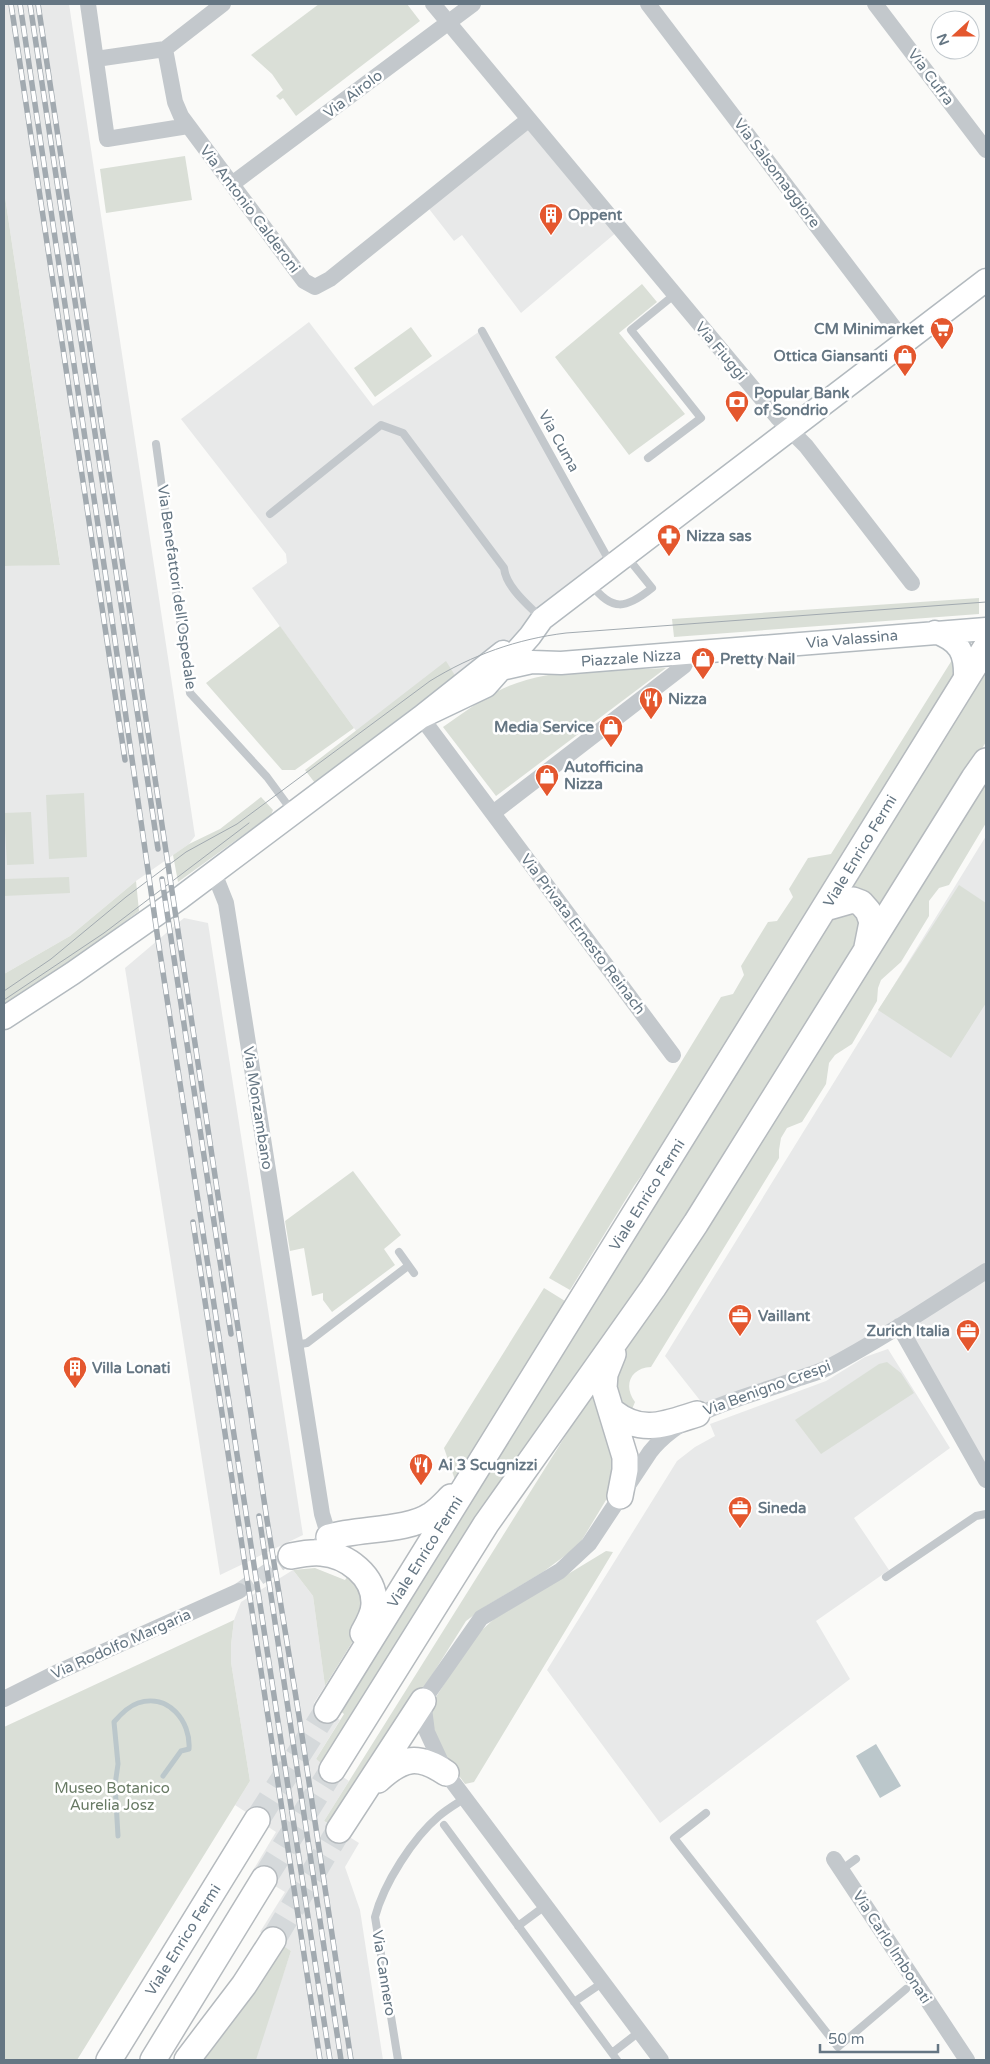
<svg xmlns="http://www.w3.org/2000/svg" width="990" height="2064" font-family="'Varela Round',sans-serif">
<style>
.built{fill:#e8e9e9}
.green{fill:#dadfd7}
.water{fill:#bbc7cb}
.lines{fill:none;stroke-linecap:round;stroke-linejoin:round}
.stream{stroke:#bbc7cb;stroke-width:5}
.minor-tunnel{stroke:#d5d9db;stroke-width:16;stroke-dasharray:16 8;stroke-linecap:butt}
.primary-tunnel{stroke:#d5d9db;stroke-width:25;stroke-dasharray:25 12;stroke-linecap:butt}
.secondary-casing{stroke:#b3babf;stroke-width:25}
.primary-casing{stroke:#b5babe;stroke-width:28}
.service{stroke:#c3c8cc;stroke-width:8}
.minor{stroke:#c3c8cc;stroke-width:16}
.secondary{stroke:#fff;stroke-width:22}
.primary{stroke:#fff;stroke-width:25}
.tram{stroke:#a2aab0;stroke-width:1}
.rail-casing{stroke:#a2aab0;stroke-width:5.5}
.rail{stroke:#fff;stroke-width:4;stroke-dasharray:11;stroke-linecap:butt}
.labels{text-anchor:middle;stroke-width:5;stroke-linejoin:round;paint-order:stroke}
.street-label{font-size:15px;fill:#657683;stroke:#fff}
.poi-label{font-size:15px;font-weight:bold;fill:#657683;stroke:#fff;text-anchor:start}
.park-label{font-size:15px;fill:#687a64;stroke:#fff}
</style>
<rect width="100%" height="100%" fill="#fafaf8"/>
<!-- built -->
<path class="built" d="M4,4h65l126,832 -6,8 -53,37 -66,55 -66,38v-408l56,-2 -56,-374z
M528,124l90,107 -97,82 -59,-78 -8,6 -28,-36z
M309,322l64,84 107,-75 132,237 -242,182 -118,-162 35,-25 -1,-9 -105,-135z
M986,836v634l-82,-143 -81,41 -117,40 -41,-52z
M184,918l24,5 95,612 -83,40 -95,-607z
M888,1349l62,99 -96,70 35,52 -73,51 34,58 -190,144 -113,-153 130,-209 18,-14 20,-11 -5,-12 116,-43 39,-24z
M293,1570l20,26 12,90 -11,17 26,17 -24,39 33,22 -25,40 35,22 -14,24 15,43 23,150h-127l-1,-2 36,-107 -31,-19 25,-40 -33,-20 24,-40 -41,-27 15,-24 -19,-119v-17l3,-25 7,-18z"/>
<!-- green -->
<path class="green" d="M319,4h88l13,17 -124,95 -13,-18 -3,2 -4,-4 7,-6 -11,-16 -21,-19z
M185,156l7,44 -86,13 -6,-44z
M4,190l56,375 -56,1z
M642,284l15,18 -38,31 66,81 -56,41 -74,-98z
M411,327l21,29 -57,41 -21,-29z
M979,598v16l-305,23 -2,-18z
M280,626l74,102 -59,42h-13l-76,-87z
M952,660h3l1,10 -5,15 -254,414 -63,87 -64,104 -21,-12 172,-281 12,-3 11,-19 -3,-9 27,-44 9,-1 16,-24 -4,-8 19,-31 23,-4z
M446,661l10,16 -36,25 -105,81 -10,-13z
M986,665v77l-81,130 -27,37 -33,-18z
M666,668l-170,128 -53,-69c19,-13 38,-28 59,-38 49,-23 110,-18 164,-21z
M986,784v39l-37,62 -10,3 -10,13v15l-28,46 -20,18 -3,8 -1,13 -25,43 -17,11 -6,8 -3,21 -24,38 -15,6 -6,10 -2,12v8l-128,209c-21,1 -28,19 -16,35l-5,12 -10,-7 -6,-26 10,-34z
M84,793l3,64 -38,2 -3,-64z
M261,797l12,13 -2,5 -93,67 -5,-27 16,-11 31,-15z
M31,812l3,52 -27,1 -3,-52z
M69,877l1,16 -66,3v-17z
M136,881l3,30 -77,57 -58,37v-31l66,-38z
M959,885l27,18v100l-35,55 -73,-48z
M843,909l19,7 5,14 -126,205 -416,631 -9,-7 28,-45 -5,-4 489,-791z
M353,1171l48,64 -17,14 11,16 -63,47 -9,-12v-7l-11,3 -8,-48 -14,3 -5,-30z
M544,1288l21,13 -110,179 -11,-32z
M887,1362l14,11 13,20 -93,61 -26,-34 84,-56z
M596,1387l22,73 -9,35 -27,45 -12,12 -27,20 -57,34 -20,15 -130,207 -12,-7z
M606,1551l7,1 -139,230 -9,2c-17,-24 -35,-48 -34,-79l42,-67 21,-19z
M315,1568l30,12 5,-7 14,21 -3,34 -36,58 -12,-90 -20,-26z
M234,1620l-3,25v17l19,119 -173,279h-73v-333z
M279,1943l12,8 -35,109h-57z"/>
<!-- water -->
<path class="water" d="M876,1744l25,42 -21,12 -24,-42z"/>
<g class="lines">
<!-- stream -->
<path class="stream" d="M118,1836l-3,-51 3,-21 -4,-42c6,-7 15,-16 24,-19 30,-10 53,18 51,46l-8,2 -18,25"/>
<!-- minor-tunnel -->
<path class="minor-tunnel" d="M239,1591l45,-31"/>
<!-- primary-tunnel -->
<path class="primary-tunnel" d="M257,1820l70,-110
M264,1879l68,-109
M273,1940l66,-110"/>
<!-- secondary casing -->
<g class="secondary-casing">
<path id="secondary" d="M935,632c25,9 31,21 30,47
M497,670l35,-8 29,1 425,-34
M421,717l65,-31 44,-50 12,-17 444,-339
M4,1018l69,-45 107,-75 241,-181 82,-65"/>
</g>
<!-- primary casing -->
<g class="primary-casing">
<path id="primary" d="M825,908l28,-8 8,3 7,8 4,11 -5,25
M613,1354l-8,20 -1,14 21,69v13l-5,26
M613,1412c29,23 52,12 84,2
M329,1537c30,-9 79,-6 102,-22 8,-5 14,-12 20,-18
M291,1556c10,-2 20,-4 30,-3 26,2 54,23 53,51 0,10 -6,20 -11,29
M327,1710l659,-1063
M332,1770l154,-246 167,-236 43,-65 278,-445 12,-17
M378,1780c25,-23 40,-26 68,-7
M339,1830l84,-129
M109,2060l148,-240
M153,2060l111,-181
M187,2060l57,-75 29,-45"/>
</g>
<!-- service -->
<path class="service" d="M482,331l129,233
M156,444l34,249 77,84 25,34
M648,458l53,-40 -70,-88 43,-35
M270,514l111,-89 22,8 101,135c2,19 24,37 36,49
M591,584c21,28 35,25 61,4l-25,-31
M399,1252l15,21
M295,1345l12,-2 101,-77
M886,1577l90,-61 10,-2
M706,1813l-32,25 164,209 68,-58
M444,1825l173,235
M841,1870l15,-11
M518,1926l27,-20
M574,2002l28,-19
M612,2053l27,-21
M398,2060l-23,-143c9,-34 38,-79 64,-101 8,-7 17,-12 26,-18"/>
<!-- minor -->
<path class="minor" d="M88,4l19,135 81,-13
M433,4l344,413 29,29 106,137
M648,4l257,338
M875,4l111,146
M165,49l10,53 6,14 123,165 11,6 15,-8 198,-159
M96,59l69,-10 58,-45
M232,184l241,-180
M421,717l252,338
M493,813l191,-147 3,-6v-8
M211,875l7,8 8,20 96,611 7,23 -7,4
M899,1326l87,154
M4,1699l54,-27 181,-81
M834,1859l133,201
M661,2060l-215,-287 -19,-41 -4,-31 58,-83 79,-47 29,-27 61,-92c34,-43 95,-54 144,-72 11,-4 23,-7 33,-12 55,-29 107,-64 159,-97"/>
<!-- secondary -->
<use href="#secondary" class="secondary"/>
<!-- primary -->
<use href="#primary" class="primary"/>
<!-- tram -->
<path class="tram" d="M4,991l47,-32 75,-62 60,-45 51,-28 193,-143c42,-26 87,-42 136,-48l420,-31
M4,1000l100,-67 145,-110"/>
<!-- rail casing -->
<g class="rail-casing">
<path id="rail" d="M11,4l114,756
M20,4l87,581 51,355 172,1120
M30,4l128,845
M38,4l229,1516 32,196 52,344
M162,879l69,455
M193,1222l127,838
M259,1516l82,544"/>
</g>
<!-- rail -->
<use href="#rail" class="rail"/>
</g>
<!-- icons -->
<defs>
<g id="building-pin" transform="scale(1.25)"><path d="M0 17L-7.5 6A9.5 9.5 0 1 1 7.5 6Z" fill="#e4572e" stroke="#fff"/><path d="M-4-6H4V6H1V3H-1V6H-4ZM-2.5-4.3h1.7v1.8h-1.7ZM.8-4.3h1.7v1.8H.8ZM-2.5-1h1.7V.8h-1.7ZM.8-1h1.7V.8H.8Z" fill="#fff"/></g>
<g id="supermarket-pin" transform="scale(1.25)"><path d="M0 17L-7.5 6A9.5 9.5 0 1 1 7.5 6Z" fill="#e4572e" stroke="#fff"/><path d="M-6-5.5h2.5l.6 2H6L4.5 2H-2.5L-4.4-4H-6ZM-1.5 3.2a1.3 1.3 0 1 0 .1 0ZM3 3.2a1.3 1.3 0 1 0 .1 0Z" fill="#fff"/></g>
<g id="shop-pin" transform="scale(1.25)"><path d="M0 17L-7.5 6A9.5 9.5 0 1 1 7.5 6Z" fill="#e4572e" stroke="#fff"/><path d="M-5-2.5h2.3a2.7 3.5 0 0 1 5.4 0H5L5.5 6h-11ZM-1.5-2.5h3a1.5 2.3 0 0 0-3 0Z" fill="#fff"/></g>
<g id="bank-pin" transform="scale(1.25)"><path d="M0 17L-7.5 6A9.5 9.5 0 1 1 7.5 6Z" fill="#e4572e" stroke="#fff"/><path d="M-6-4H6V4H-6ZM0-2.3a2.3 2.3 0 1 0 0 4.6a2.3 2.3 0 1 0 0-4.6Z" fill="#fff"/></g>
<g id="pharmacy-pin" transform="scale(1.25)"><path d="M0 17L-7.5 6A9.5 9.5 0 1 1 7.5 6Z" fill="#e4572e" stroke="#fff"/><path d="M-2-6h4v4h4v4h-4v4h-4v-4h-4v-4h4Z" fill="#fff"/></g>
<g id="restaurant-pin" transform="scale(1.25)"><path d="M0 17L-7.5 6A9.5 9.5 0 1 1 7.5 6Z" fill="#e4572e" stroke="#fff"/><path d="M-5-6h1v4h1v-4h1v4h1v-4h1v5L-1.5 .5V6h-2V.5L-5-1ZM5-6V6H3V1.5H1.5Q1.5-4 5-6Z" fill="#fff"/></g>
<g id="office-pin" transform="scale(1.25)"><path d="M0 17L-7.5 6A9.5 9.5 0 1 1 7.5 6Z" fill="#e4572e" stroke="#fff"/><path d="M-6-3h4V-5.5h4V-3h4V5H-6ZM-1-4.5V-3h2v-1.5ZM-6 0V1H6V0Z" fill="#fff"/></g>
</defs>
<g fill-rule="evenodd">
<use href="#building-pin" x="551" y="215"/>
<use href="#supermarket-pin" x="942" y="329"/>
<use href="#shop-pin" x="905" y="356"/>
<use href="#bank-pin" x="737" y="402"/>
<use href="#pharmacy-pin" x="669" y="536"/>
<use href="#shop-pin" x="703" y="659"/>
<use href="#restaurant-pin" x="651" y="699"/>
<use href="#shop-pin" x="611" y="727"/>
<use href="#shop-pin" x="547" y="776"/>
<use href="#office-pin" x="740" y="1316"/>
<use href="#office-pin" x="968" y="1331"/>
<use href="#building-pin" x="75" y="1368"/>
<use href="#restaurant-pin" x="421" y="1465"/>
<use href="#office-pin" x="740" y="1508"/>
</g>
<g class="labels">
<!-- street labels -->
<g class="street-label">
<text transform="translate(931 77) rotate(53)" y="5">Via Cufra</text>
<text transform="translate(353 94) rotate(-37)" y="5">Via Airolo</text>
<text transform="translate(777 173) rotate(53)" y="5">Via Salsomaggiore</text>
<text transform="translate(250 209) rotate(53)" y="5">Via Antonio Calderoni</text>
<text transform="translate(721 351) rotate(50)" y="5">Via Fiuggi</text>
<text transform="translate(559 441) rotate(61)" y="5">Via Cuma</text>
<text transform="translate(177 587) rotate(82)" y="5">Via Benefattori dell'Ospedale</text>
<text transform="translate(852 639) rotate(-5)" y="5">Via Valassina</text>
<text transform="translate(631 658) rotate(-4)" y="5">Piazzale Nizza</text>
<text transform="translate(860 851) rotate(-59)" y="5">Viale Enrico Fermi</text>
<text transform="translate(583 934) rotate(53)" y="5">Via Privata Ernesto Reinach</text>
<text transform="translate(258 1108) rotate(81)" y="5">Via Monzambano</text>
<text transform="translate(647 1195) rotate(-58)" y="5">Viale Enrico Fermi</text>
<text transform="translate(767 1388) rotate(-20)" y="5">Via Benigno Crespi</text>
<text transform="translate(425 1552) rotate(-58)" y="5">Viale Enrico Fermi</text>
<text transform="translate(121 1644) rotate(-24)" y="5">Via Rodolfo Margaria</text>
<text transform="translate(183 1940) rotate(-58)" y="5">Viale Enrico Fermi</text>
<text transform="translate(892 1947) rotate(57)" y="5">Via Carlo Imbonati</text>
<text transform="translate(384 1973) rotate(81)" y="5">Via Cannero</text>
</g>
<!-- poi labels -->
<g class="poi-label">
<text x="568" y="220">Oppent</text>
<text x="924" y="334" text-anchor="end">CM Minimarket</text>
<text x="888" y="361" text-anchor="end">Ottica Giansanti</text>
<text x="754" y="398">Popular Bank<tspan x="754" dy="17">of Sondrio</tspan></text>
<text x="686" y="541">Nizza sas</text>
<text x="720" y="664">Pretty Nail</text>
<text x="668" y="704">Nizza</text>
<text x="594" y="732" text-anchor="end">Media Service</text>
<text x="564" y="772">Autofficina<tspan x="564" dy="17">Nizza</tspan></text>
<text x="758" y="1321">Vaillant</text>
<text x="950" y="1336" text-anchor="end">Zurich Italia</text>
<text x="92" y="1373">Villa Lonati</text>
<text x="438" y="1470">Ai 3 Scugnizzi</text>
<text x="758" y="1513">Sineda</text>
</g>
<!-- park labels -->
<g class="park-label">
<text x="112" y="1793">Museo Botanico<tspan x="112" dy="17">Aurelia Josz</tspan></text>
</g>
</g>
<!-- border -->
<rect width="990" height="2064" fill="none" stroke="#657683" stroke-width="10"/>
<!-- north arrow -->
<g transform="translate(955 35) rotate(249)"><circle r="24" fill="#ffffff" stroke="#c1c8cd"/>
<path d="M0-4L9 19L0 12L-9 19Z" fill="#e4572e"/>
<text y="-8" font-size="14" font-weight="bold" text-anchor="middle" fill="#657683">N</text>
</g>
<!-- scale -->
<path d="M820 2044v8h118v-8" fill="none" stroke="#657683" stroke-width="2.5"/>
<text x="828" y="2044" font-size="15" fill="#657683" stroke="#ffffff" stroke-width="4" paint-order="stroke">50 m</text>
</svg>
